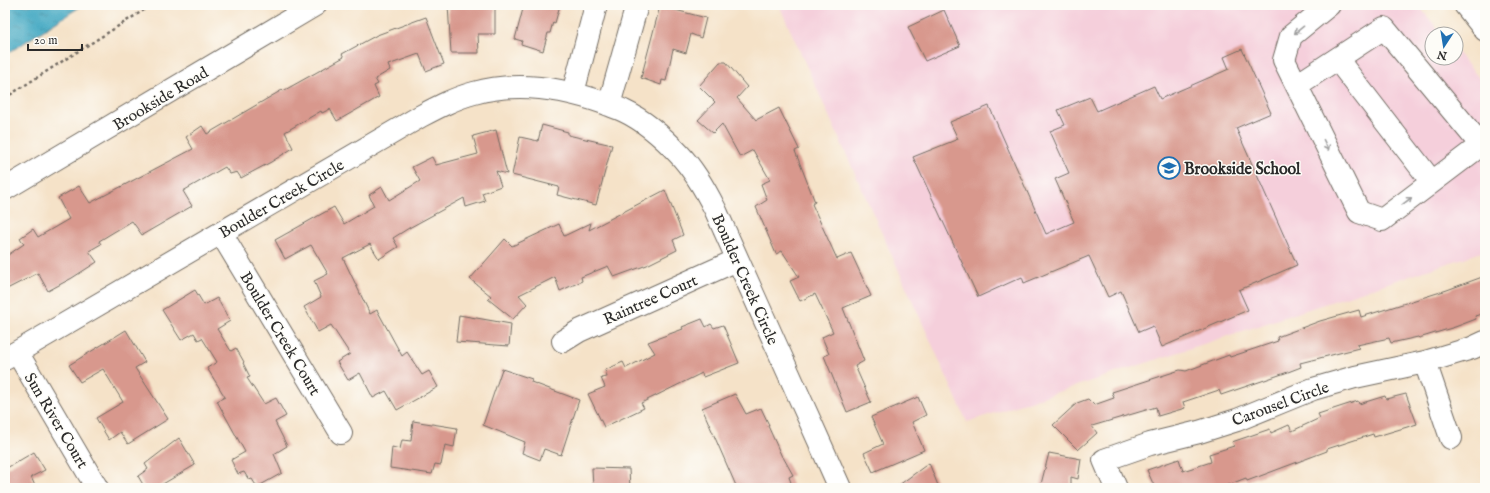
<svg xmlns="http://www.w3.org/2000/svg" width="1490" height="493" font-family="'IM FELL English',serif">
<style>
.built{fill:#f5cfdb}
.water{fill:url(#water-ripples);stroke:#366a76}
.building{fill:#d8988d}
.lines{fill:none;stroke-linecap:round;stroke-linejoin:round}
.minor-casing{stroke:#726b62;stroke-width:24}
.path{stroke:#726b62;stroke-width:2.5;stroke-dasharray:3 3;stroke-linecap:butt}
.minor{stroke:#fff;stroke-width:22}
.oneway{stroke:#a0a0a0}
.labels{text-anchor:middle;stroke-width:3;stroke-linejoin:round;paint-order:stroke}
.street-label{font-size:16px;fill:#2b2b2b;stroke:#fdfcf7}
.poi-label{font-size:16px;font-weight:bold;fill:#2b2b2b;stroke:#fdfcf7;text-anchor:start}
</style>
<defs>
<pattern id="water-ripples" width="26" height="14" patternUnits="userSpaceOnUse"><rect width="26" height="14" fill="#42a8c2"/><path d="M2 4q2-2 4 0t4 0M15 11q2-2 4 0t4 0" fill="none" stroke="#37899e"/></pattern>
</defs>
<rect width="100%" height="100%" fill="#fdfcf7"/>
<filter id="ink" filterUnits="userSpaceOnUse"><feTurbulence type="fractalNoise" baseFrequency=".025" numOctaves="2"/><feDisplacementMap in="SourceGraphic" scale="8" xChannelSelector="R" yChannelSelector="G"/><feConvolveMatrix kernelMatrix="1 2 1 2 8 2 1 2 1" color-interpolation-filters="sRGB"/></filter>
<filter id="wash" filterUnits="userSpaceOnUse"><feTurbulence type="fractalNoise" baseFrequency=".012" numOctaves="4" result="noise"/><feDisplacementMap in="SourceGraphic" scale="16" xChannelSelector="R" yChannelSelector="G"/><feGaussianBlur stdDeviation="0.9" result="paint"/><feColorMatrix in="noise" values="0 0 0 0 0 0 0 0 0 0 0 0 0 0 0 0 0 1.4 0 .05"/><feComposite in="paint" operator="in"/></filter>
<g filter="url(#wash)">
<rect width="100%" height="100%" fill="#f5e2c8"/>
<!-- built -->
<path class="built" d="M779,5h639l24,29h-10v24h24v-7l29,34v166l-518,171z"/>
<!-- water -->
<path class="water" d="M5,5h78l-78,50z"/>
<g id="blocks">
<!-- building -->
<path class="building" d="M448,5h47v29h-17l1,19h-28z
M524,5h36l-5,18 -2,-1 -3,11h-2l-5,18 -22,-7 1,-3 -7,-2z
M660,6l46,12 -5,20 -10,-4 -5,19 -13,-4 -7,32 -4,-1 -1,5 -20,-7z
M944,10l16,36 -35,15 -17,-34z
M426,17l18,47 -18,7 -7,-17 -31,11 2,5 -15,9 3,5 -4,2 5,11 -42,24 -7,-12 -8,4 -1,-2 -36,21 8,16 -22,14 -30,16 -4,-6 -7,2 -5,-7 -42,24 9,15 -50,29 -10,-14 -33,20 2,3 -12,7 8,11 -25,16 -24,13 -10,-18 -33,17v-33l19,-13 -4,-6 13,-9 5,8 31,-18 -11,-21 21,-12 11,17 103,-54 -7,-12 16,-11 5,8 75,-44 1,1 61,-34 -2,-3 35,-19z
M1242,49l29,64 -35,15 61,137 -58,25 9,20 -86,37 -9,-21 -14,6 -18,-41 -13,6 -19,-41 -65,27 -2,-6 -44,20 -65,-140 45,-18 -8,-17 39,-16 57,128 28,-12 -19,-43 14,-6 -19,-42 15,-6 -7,-15 32,-13 7,14 57,-25 6,13 69,-30 -5,-12z
M720,62h6l21,25 -10,11 19,22 23,-12 20,41 -4,2 20,51 -3,2 25,55 14,-6 20,43 -28,12 21,53 -9,5 16,36 -24,10 -23,-56 5,-2 -7,-17 11,-5 -18,-38 -15,7 -10,-20 9,-4 -17,-26 -6,3 -20,-47 11,-7 -6,-16 9,-4 -17,-30 -13,7 -18,-33 -9,9 -15,-13 17,-18 -16,-16z
M542,125l26,7v3l44,10 -16,60 -39,-10 2,-8 -47,-12 8,-38 18,4z
M496,130l11,44 -11,-3 5,15 -19,7 3,8 -19,6 -2,-9 -55,30 -16,10 5,9 -19,12 -9,-15 -27,14 27,56 7,-4 25,46 5,-4 15,23 7,-4 9,16 -41,23 -11,-19 -13,7 -13,-25 -12,7 -11,-18 13,-8 -19,-29 -13,7 -14,-25 17,-10 -7,-16 14,-7 -17,-29 -26,14 -10,-19 59,-33 10,17 30,-18 -5,-11 13,-8 7,13 31,-19 -8,-14 20,-10 4,8 42,-11 -5,-18z
M665,190l18,45 -10,5 4,10 -30,15 -33,12 -6,-11 -27,11 1,4 -22,10 -5,-14 -36,18 8,9 -14,15 -25,-20 3,-3 -21,-17 35,-40 7,7 47,-22 5,12 27,-13 -2,7z
M1485,276v37l-10,3 1,3 -21,8 -36,11 -1,-1 -27,6 -2,-5 -32,7 2,3 -59,15 1,4 -13,5 -67,23 -2,-5 -36,12 2,6 -27,8 -2,-9 -64,19 5,7 -19,17 -25,-25 24,-22 11,-4 6,6 20,-7 -2,-6 68,-22 6,1 43,-16 1,2 48,-16 -1,-4 43,-16 39,-11 2,7 86,-27z
M195,290l9,15 13,-7 13,23 -13,8 14,22 5,-3 8,14 -1,1 7,14 -3,1 17,26 12,-6 10,18 -11,6 12,24 -13,8 8,19 -25,14 -5,-8 -3,1 -5,-8 -6,2 -7,-14 14,-8 -28,-51 8,-4 -18,-29 10,-6 -15,-24 -4,2 -4,-7 -13,7 -19,-30z
M459,315l52,9 -2,22 -53,-4z
M702,319l4,8 5,-3 3,4 9,-3 16,38 -36,14 -1,-4 -61,30 3,5 -40,19 -16,-33 17,-7 -4,-9 6,-1 -2,-7 18,-8 3,6 29,-15 -7,-11 35,-13 -1,-2z
M126,330l19,32 -10,6 33,51 -40,25 -8,-12 -11,8 -13,-22 27,-16 -20,-33 -23,13 -11,-17z
M502,369l30,10 -1,3 48,18 -18,55 -17,-6 -4,11 -18,-7 3,-11 -42,-17z
M735,394l11,20 15,-6 8,17 -1,1 14,31h1l10,18 -4,2 4,11h-56l-35,-80z
M1406,394l11,30 -43,13 -1,-3 -46,15v2l-80,30 -1,-3 -26,10h-65l-8,-18 32,-11 4,12 28,-9 -2,-8 25,-8 -2,-4 38,-13 1,4 18,-8 3,6 28,-13 -2,-4 40,-13 1,3 26,-8 1,3z
M918,397l8,18 -14,7 12,28 -51,22 -9,-19 19,-9 -12,-27z
M413,421l44,7 -3,19 -9,-2 -4,20 -6,-1 -3,10 -42,-6 2,-21 8,2 2,-9 9,1z
M179,438l16,27 -39,23h-11l-7,-12 10,-7 -3,-5z
M34,452l11,18 -14,7 5,11h-31v-19z
M1049,453l32,6 -3,20 -7,-2v11h-31z
M929,463l10,25h-44z
M592,468l37,1 1,19h-37z"/>
</g>
</g>
<g filter="url(#ink)">
<use href="#blocks" fill-opacity="0" stroke="#726b62" stroke-width="1"/>
<g class="lines">
<!-- minor casing -->
<g class="minor-casing">
<path id="minor" d="M1329,5l-38,31 -7,24 75,152 23,8 103,-78
M1465,5l20,25
M1337,59l95,123
M1297,85l87,-57 97,117
M573,93l23,-88
M609,105l28,-100
M5,189l310,-184
M221,233l120,200
M563,341l16,-10 158,-71
M17,352l80,136
M5,359l416,-243c17,-9 34,-18 53,-23 44,-12 88,-5 130,10 7,3 14,5 20,8 19,9 40,27 55,43 15,16 26,35 36,55l125,279
M1425,362l26,76
M1116,488l-12,-28 46,-16 49,-12 38,-12 76,-31 42,-12 70,-15 47,-14 13,-6"/>
</g>
<!-- path -->
<path class="path" d="M5,98l64,-41 83,-52"/>
<!-- minor -->
<use href="#minor" class="minor"/>
</g>
<!-- one-way arrows -->
<defs><path id="oneway-shaft" d="M-6 0H5M1.5-3L5.5 0L1.5 3" fill="none" stroke-width="1.6" stroke-linecap="round" stroke-linejoin="round"/></defs>
<g class="oneway">
<use href="#oneway-shaft" transform="translate(1299 30) rotate(141)"/>
<use href="#oneway-shaft" transform="translate(1326 145) rotate(64)"/>
<use href="#oneway-shaft" transform="translate(1407 201) rotate(-37)"/>
</g>
</g>
<!-- icons -->
<defs>
<g id="school-ring" transform="scale(1.15)"><circle r="9.5" fill="#fdfcf7" stroke="#1f6fb2" stroke-width="1.5"/><path d="M0-5L7-2L0 1L-7-2ZM-4 1L0 2.5L4 1V4Q0 6-4 4Z" fill="#1f6fb2"/></g>
</defs>
<g fill-rule="evenodd">
<use href="#school-ring" x="1169" y="168"/>
</g>
<g class="labels">
<!-- street labels -->
<g class="street-label">
<text transform="translate(160 98) rotate(-31)" y="6">Brookside Road</text>
<text transform="translate(281 198) rotate(-30)" y="6">Boulder Creek Circle</text>
<text transform="translate(746 279) rotate(66)" y="6">Boulder Creek Circle</text>
<text transform="translate(650 299) rotate(-24)" y="6">Raintree Court</text>
<text transform="translate(281 333) rotate(59)" y="6">Boulder Creek Court</text>
<text transform="translate(1280 403) rotate(-20)" y="6">Carousel Circle</text>
<text transform="translate(57 420) rotate(59)" y="6">Sun River Court</text>
</g>
<!-- poi labels -->
<g class="poi-label">
<text x="1184" y="174">Brookside School</text>
</g>
</g>
<!-- margin -->
<rect width="1490" height="493" fill="none" stroke="#fdfcf7" stroke-width="20"/>
<!-- north arrow -->
<g transform="translate(1444 46) rotate(192)"><circle r="19" fill="#fdfcf7" stroke="#a9a8a5"/>
<path d="M0-3L7 15L0 10L-7 15Z" fill="#1f6fb2"/>
<text y="-6" font-size="11" font-weight="bold" text-anchor="middle" fill="#2b2b2b">N</text>
</g>
<!-- scale -->
<path d="M28 44v6h54v-6" fill="none" stroke="#2b2b2b" stroke-width="2"/>
<text x="34" y="44" font-size="12" fill="#2b2b2b" stroke="#fdfcf7" stroke-width="3" paint-order="stroke">20 m</text>
</svg>
